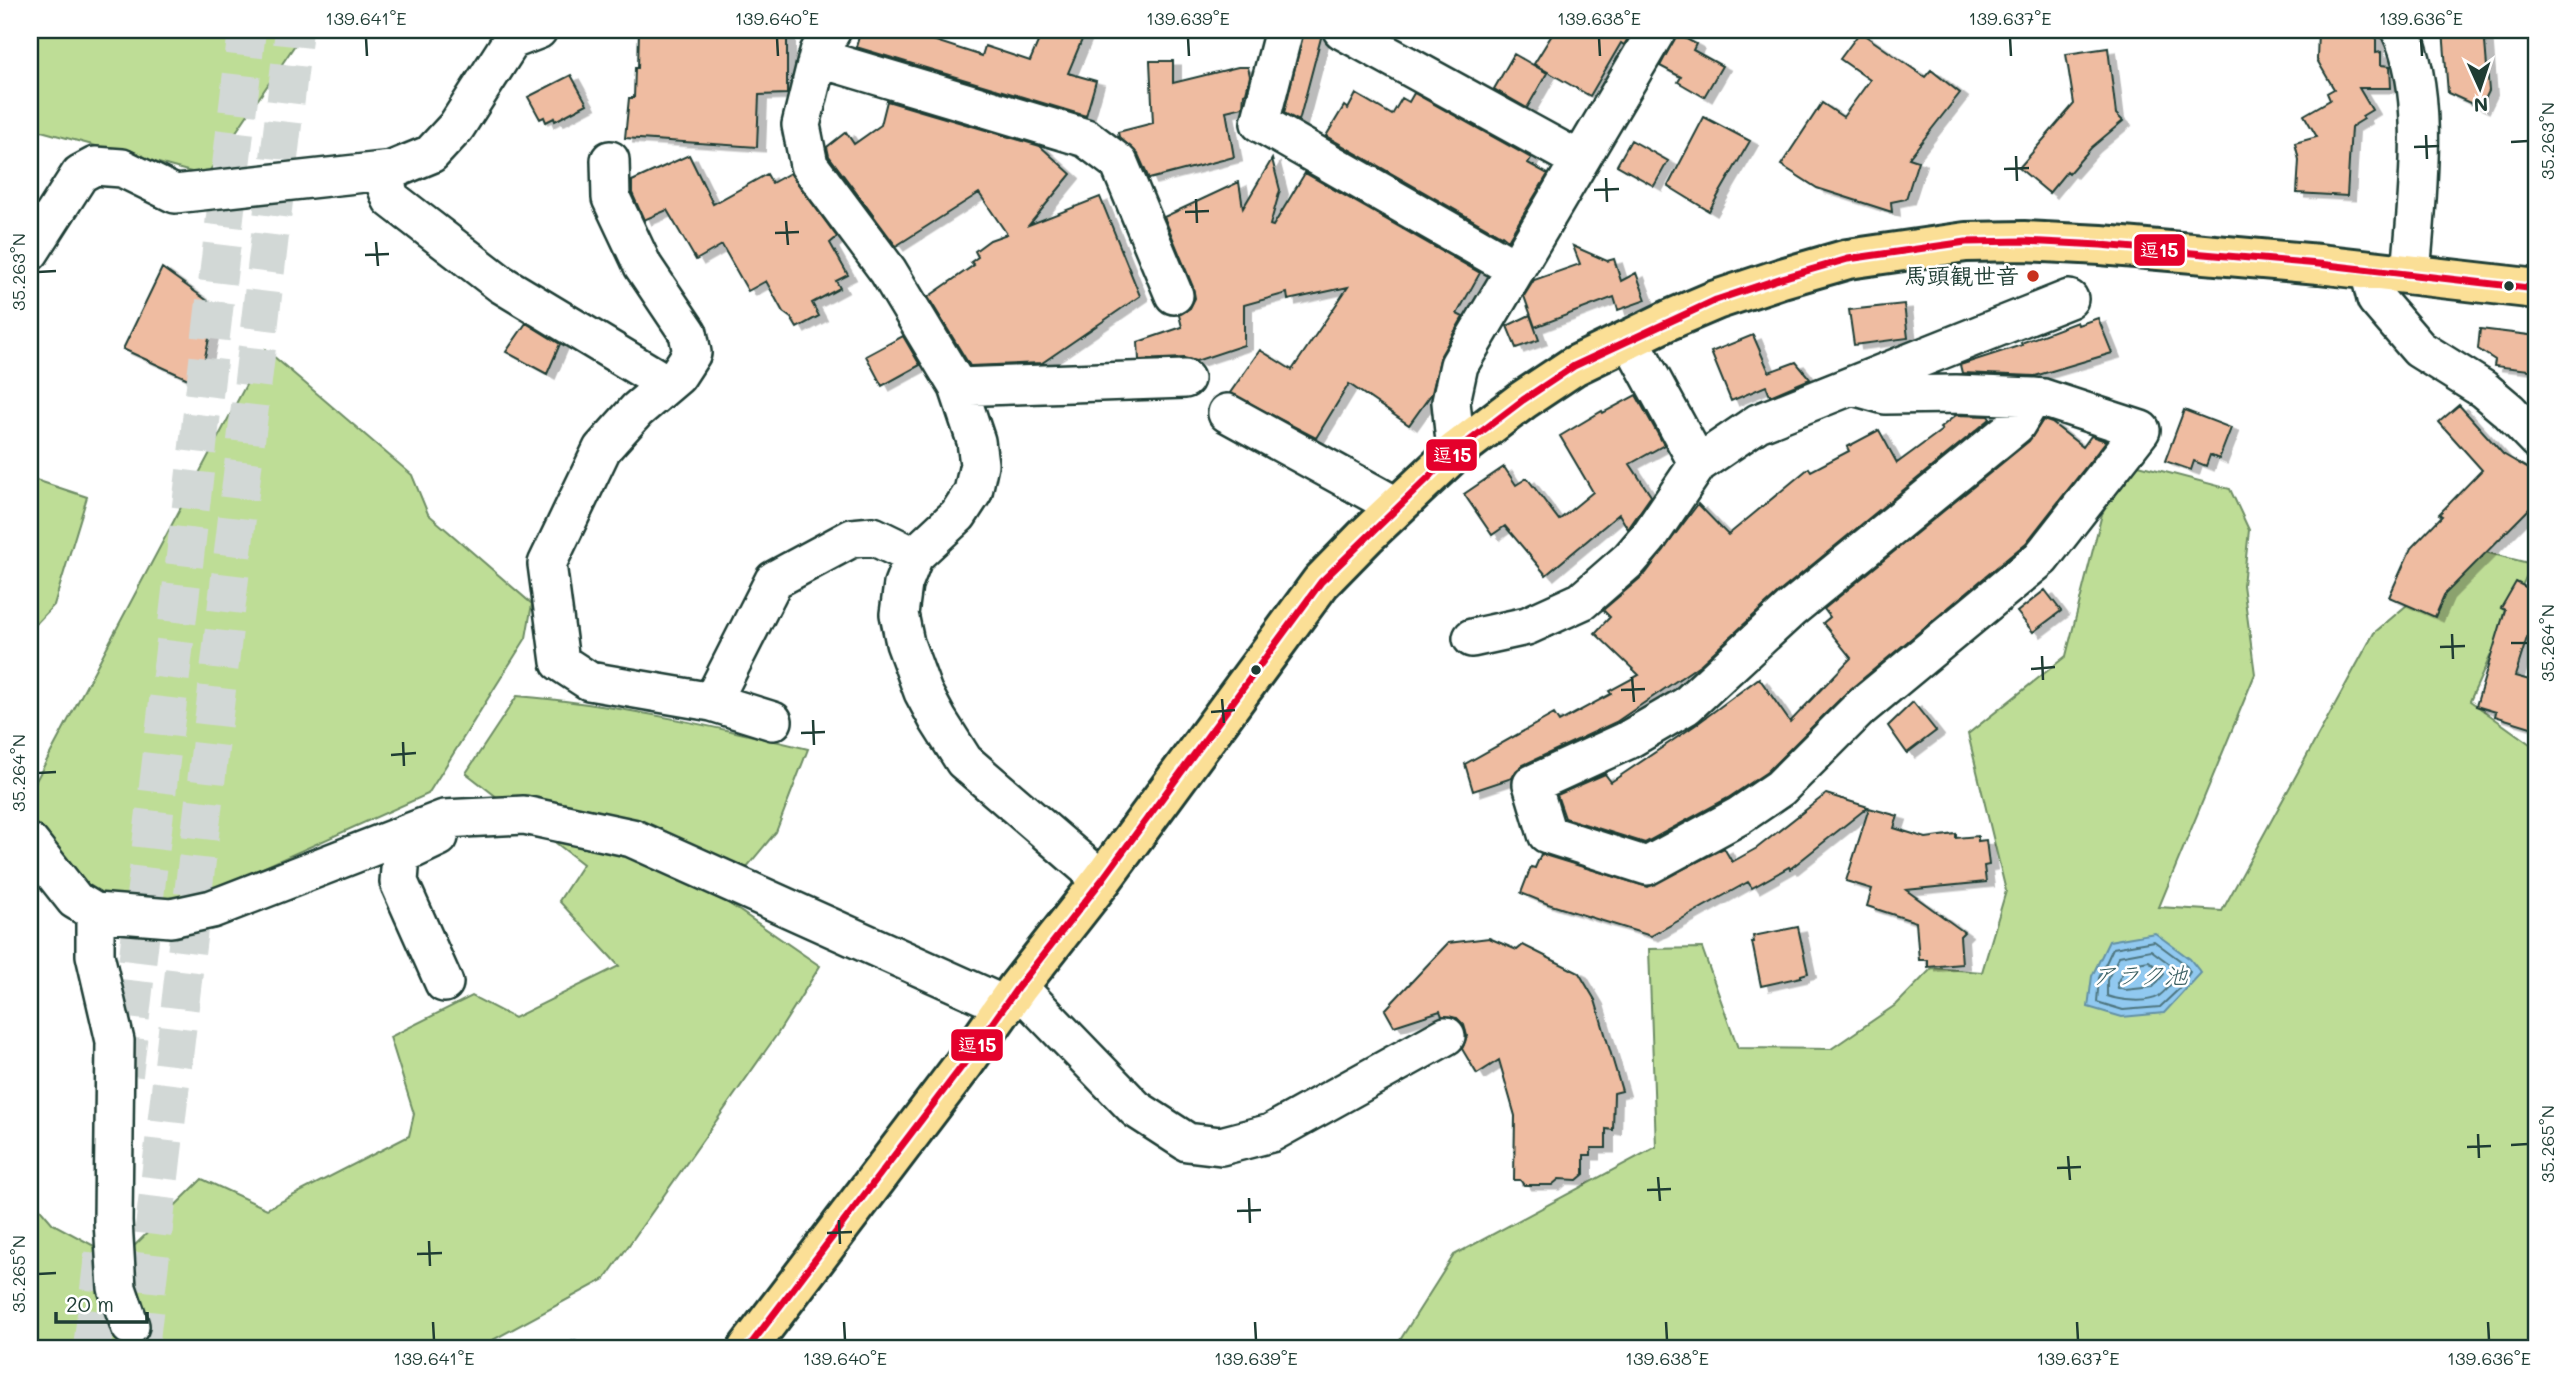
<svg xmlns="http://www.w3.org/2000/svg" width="2567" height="1378" font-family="Mali,'Klee One',sans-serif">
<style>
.green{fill:#bedd96;stroke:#6e8d65;stroke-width:2}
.water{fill:#91c9f0;stroke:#6391a5;stroke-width:2}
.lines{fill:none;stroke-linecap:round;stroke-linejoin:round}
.shore{stroke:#4d757f;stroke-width:2}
.stream{stroke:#6391a5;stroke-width:9}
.building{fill:#efbca1;stroke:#1f3d34;stroke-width:2;filter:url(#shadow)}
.primary-tunnel{stroke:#d2d8d6;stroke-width:38;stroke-dasharray:38 19;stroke-linecap:butt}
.street-casing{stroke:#1f3d34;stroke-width:42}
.primary-casing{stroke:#1f3d34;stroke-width:44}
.street{stroke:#fff;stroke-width:37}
.primary{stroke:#fbdf96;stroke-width:38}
.bus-1-casing{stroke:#fff;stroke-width:12}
.bus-1{stroke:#e4002b;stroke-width:7}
.ticks{fill:none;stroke:#1f3d34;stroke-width:2.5}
.poi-dot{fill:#c8321e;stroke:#fff;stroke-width:2.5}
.bus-dot{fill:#1f3d34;stroke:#fff;stroke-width:2.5}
.labels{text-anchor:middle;stroke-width:5;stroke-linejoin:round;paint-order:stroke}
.poi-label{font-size:23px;font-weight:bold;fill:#1f3d34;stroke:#fff;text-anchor:end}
.water-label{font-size:24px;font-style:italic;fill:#3c6063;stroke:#fff}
.line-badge{stroke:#fff;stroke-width:2.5}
.badge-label{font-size:19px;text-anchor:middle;font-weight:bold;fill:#fff}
.neatline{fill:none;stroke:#1f3d34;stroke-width:2.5}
.ticks-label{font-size:18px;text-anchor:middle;fill:#1f3d34}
</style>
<defs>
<filter id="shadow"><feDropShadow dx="8" dy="4.5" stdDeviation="0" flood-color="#0004"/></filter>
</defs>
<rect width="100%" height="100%" fill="#fff"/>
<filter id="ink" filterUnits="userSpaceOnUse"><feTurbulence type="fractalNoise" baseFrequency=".0143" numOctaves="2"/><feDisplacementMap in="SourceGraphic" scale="14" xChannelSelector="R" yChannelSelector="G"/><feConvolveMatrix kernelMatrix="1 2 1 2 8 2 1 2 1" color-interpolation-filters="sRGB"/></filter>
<g filter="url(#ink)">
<!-- green -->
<path class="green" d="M30,30h275l-99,146 -176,-48z
M265,349l147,126 16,39 104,90 -6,34 -98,156 -253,113 -64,-5 -35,-13 -46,-60v-37z
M2131,463l99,26 19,41 -6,55 12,89 -96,233 63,4 152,-278 99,-84 59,15 -62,137 67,48v599h-1142l59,-93 202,-108 -7,-198 53,-1 36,100 93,1 66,-45 35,-36 50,4 24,-81 -38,-157 98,-78 36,-142z
M30,478l57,19 -33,108 -24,25z
M517,696c98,8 195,30 291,53l-32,83 -55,66 99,68 -42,67 -173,246 -127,69h-448v-151l23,27 67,36 82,-81 65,30 142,-73 5,-22 -24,-77 82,-41 42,22 105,-52 -60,-65 24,-37 -117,-91z"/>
<!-- water -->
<path class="water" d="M2155,933l35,26 11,14 -37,40 -42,4 -34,-10 4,-31 17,-35z"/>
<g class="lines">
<!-- shore -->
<path class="shore" d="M2154,941l31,23 5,8 -11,17 -19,18 -37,3 -26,-8 2,-24 14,-30z
M2151,950l28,21v3c-6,8 -13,17 -20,22 -12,8 -40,4 -52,0v-16l12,-24z
M2149,961l15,13 -11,13 -28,3 -7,-2 -1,-5 10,-18z"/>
<!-- stream -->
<path class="stream" d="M571,1348l3,-4"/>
</g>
<!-- building -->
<path class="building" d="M639,30h148v64l-28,1 -2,52 -132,-9 4,-40h5l1,-30h3z
M861,30h41l80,26 3,-10 45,15 13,-31h43l-18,43 28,8 -10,35 -230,-69z
M1304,30h17l1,4 -23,87 -15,-8z
M1555,30h78l-9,15 -3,-2 -31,53 -56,-32z
M2318,30h58v23l5,-1v13l9,1 1,22h-32l13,22 -10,6 2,3 -13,8 -4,69 -50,-3 2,-33 -4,-17 22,-6 -13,-22 26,-15 -3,-7 7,-4 -17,-29z
M2443,30h41l5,61 -8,17 -33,-15z
M1860,32l65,45 6,-7 29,23 -51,65 9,3 -12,38 -15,3 1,10 -75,-24 -36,-23 41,-62 21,14 27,-37 -30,-21z
M1677,34l19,10 -3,6 29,16 -18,31 -26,-15 3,-5 -21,-11z
M2108,48l8,66 7,7 -32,27 -22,25 -2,-2 -18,22 -30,-25 55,-64 -8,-50z
M1514,54l33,19 -20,35 -33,-19z
M1150,61h23v22l65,-16h10l2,9 -4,17 -2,1 -1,13 -17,4 8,46 -85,22 -11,-25 -19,-17 -1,-5 35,-9z
M571,75l16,29 -32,17 -1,-3 -8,4 -2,-5 -4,2 -12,-22z
M1414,93l117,65 -3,5 20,11 -40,66 -6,-5 -1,1 -175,-100 18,-30 4,3 8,-15 36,21 10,-17 7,4z
M887,101l153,45 31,28 -42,51 71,-28 40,99 -98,67 -72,3 -42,-69 46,-32 -3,-3 7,-5 -3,-6 15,-11 17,-6 -28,-41 -83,53 -67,-90 -2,-9 19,-15 8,12 27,-19z
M1704,117l46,24 -41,70 -41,-25z
M1631,140l37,21 -14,25 -37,-21z
M689,155l24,49 54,-30 5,9 18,-10 47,64 -7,6 18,32 -12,6 4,7 -28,15 7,13 -22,12 -6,-10 -8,-6 -17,-31 -18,10 -26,-46 -26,15 -29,-50 -23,10 -12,-27v-12z
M1272,159l8,31 -10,35 3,1 32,-53 175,100 -23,41 6,3 -22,38 -9,38 -23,32 -60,-41 -33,54 -86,-45 30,-43 32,20 56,-83 -60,13 -1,-7 -43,12v40l-48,16 -12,-3 -45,2 -1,-18 44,-15 -3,-12 11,-7 5,-10 -2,-11 -29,-70 75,-35 4,26z
M1573,246l34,15 7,-2 7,22 15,-8 10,27 -28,10 -4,-13 -79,30 -11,-31 10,-16 46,-16z
M162,268l54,39 -17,77 -76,-35z
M1904,304l4,34 -54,7 -5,-35z
M1530,315l9,25 -23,8 -9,-22z
M2098,318l14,35 -77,23 -73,-3 -2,-8 62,-20 -1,-2 56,-21 1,3z
M526,323l34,21 -13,30 -41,-22z
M2480,329l57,7v35l-43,-5 1,-6 -17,-11z
M1753,335l16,37 27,-10 14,17 -40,17 -4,-10 -35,15 -20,-49z
M903,336l17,29 -38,21 -16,-30z
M1636,395l28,50 -34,19 21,32 -23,33 -9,-15 -73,61 -41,-49 -13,9 -28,-41 40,-27 12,18 11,-7 32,42 34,-28 -33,-56 42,-25 1,2z
M2459,405l44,49 34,20v27l-92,93 -10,23 -46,-20 22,-49 31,-32 -3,-2 43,-44 -43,-48z
M2184,410l47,18 -12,31 -9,-4 -4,11 -12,-5 -3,9 -26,-9z
M1956,415l32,1 2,3 -212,174 -77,71 -85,58 -93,43 -7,6 -4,7 -39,13 -8,-27 89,-50 5,8 52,-28 -2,-3 30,-16 -44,-42 15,-16 -7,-7 43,-37 52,-69 30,31 81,-67 2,3 38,-20 -2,-4 32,-17 18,33 45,-33 -2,-2z
M2043,420l9,3 31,24 8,-11 15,5 -80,102 -179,149 -80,80 -39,26 -83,45 -80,-25 -8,-23 48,-21 6,8 86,-58 62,-46 31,44 61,-64 -28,-35 7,-6 -6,-8 205,-168z
M2516,582l21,11v35l-6,-3 -16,51 22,6v47l-42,-13 1,-4 -20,-6 29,-96 -4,-2z
M2045,590l16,21 -28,21 -16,-20z
M1913,702l23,29 -29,22 -19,-27z
M1826,794l42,13 -78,62 -1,-2 -37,21 -4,-6 -97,54 -103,-32 -27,-11 10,-26 4,1 6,-14 107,33 76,-39 8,14 25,-14z
M1869,808l29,8 -4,12 32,10 30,-4v4l22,-2v5l8,-1 3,25 -5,1 2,16 -80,8 58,42 -4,4 2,28 -34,3v-7h-9l-3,-38 -49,-16 5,-17 -26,-8z
M1798,927l10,46 -7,2v2l-40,9 -9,-44h2l-1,-6z
M1489,938l28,12 6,-5 56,28 16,27 27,91 -8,2 -1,37 -7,-1v19h-15v7h-7v19l-7,6 -18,-1 -7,6h-28l-4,-5h-6l1,-64 -16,-56 -22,14 -15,-25 5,-13 -3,-11 -7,-7 -15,-2 -2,-5 -46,15 -9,-16 63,-67z"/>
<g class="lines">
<!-- primary-tunnel -->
<path class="primary-tunnel" d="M124,1075l123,-1045
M92,1348l13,-109
M140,1348l154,-1318"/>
<!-- street casing -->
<g class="street-casing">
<path id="street" d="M832,30l-13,22 -18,73 8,40 79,106 70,116 18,54 3,23 -6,28 -15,23 -44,41 -11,28 -4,30 6,29 18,49 15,28 26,41 138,119
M1284,30l-24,93 256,146
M1342,30l237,130
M2400,30c32,63 16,175 11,245
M818,58l268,80 33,25 55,132
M610,160l1,38 32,68 45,67 4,20 -15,23 -40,34 -35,39 -55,115 13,98 29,19 123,21 61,19
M381,172l10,27 110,85 166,100
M30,252l50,-78 15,-8 27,2 53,26 217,-24 39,-16 25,-27 56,-87 26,-10
M2369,270l7,29 43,50 64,40 26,22 28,29
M1630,339l68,125
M1853,386l32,9 71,-1 77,3 10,1 98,32 -100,128 -181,150 -80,80 -41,28 -92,50 -100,-32 -15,-50 94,-43 60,-35 105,-97 225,-184 17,-28
M958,387l227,-8
M1227,413l169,93
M1456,451l-5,-49 8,-37 198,-335
M1472,638l55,-12 55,-25 48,-42 18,-21 50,-74 60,-41 311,-124
M712,702l62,-122 78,-42 21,-2 41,20
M439,837l-38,18 -2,27 45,101
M30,843l45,57 20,12 76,6 41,-9 232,-90 80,-4 108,23 374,168
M95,912v43l20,86 -2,180 4,67 13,38
M1018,987l118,122 51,33 34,4 50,-13 175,-97"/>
</g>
<!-- primary casing -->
<g class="primary-casing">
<path id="primary" d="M748,1348l215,-283 55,-78 84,-107 219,-298 45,-46 90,-85 67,-51 51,-34 95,-46 47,-20 66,-22 66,-19 118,-17 58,-1 77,4 218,19 218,25"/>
</g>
<!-- street -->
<use href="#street" class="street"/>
<!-- primary -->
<use href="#primary" class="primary"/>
<!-- bus-1 casing -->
<g class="bus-1-casing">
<path id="bus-1" d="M748,1348l215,-283 55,-78 84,-107 219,-298 135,-131 67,-51 51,-34 142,-66 66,-22 66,-19 118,-17 58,-1 77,4 218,19 218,25"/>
</g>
<!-- bus-1 -->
<use href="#bus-1" class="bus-1"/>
</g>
</g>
<!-- ticks -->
<path class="ticks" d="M366,38l1,18M777,38l1,18M1188,38l1,18M1599,38l1,18M2010,38l1,18M2421,38l1,18M2426,135l1,24M2511,142l17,-1M2414,147l25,-1M2016,156l1,25M2004,169l25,-1M1606,178l1,24M1594,190l25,-1M1196,199l1,24M1185,212l24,-1M786,221l2,24M775,233l24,-1M376,242l2,24M365,255l24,-1M38,272l18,-1M2452,634l1,25M2511,643h17M2440,647l25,-1M2042,656l1,24M2031,669l24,-2M1632,677l2,25M1621,690l24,-1M1222,699l2,24M1211,712l24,-2M813,720l1,25M801,733l24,-1M403,742l1,24M391,755l25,-2M38,773l18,-1M2478,1134l1,24M2511,1145l17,-1M2467,1147l24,-1M2068,1156l2,24M2057,1168l24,-1M1658,1177l2,24M1647,1190l24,-1M1249,1198l1,25M1237,1211l24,-1M839,1220l1,24M827,1233l25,-1M429,1241l1,25M417,1254l25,-1M38,1274l18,-1M433,1322l1,18M844,1322l1,18M1255,1322l1,18M1666,1322l1,18M2077,1322l1,18M2488,1322l1,18"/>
<!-- markers -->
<circle class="poi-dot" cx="2033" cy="276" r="7"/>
<g class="bus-dot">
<circle cx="2509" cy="286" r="6"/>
<circle cx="1256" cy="670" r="6"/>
</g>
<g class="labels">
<!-- poi labels -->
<g class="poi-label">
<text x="2019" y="284">馬頭観世音</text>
</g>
<!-- water labels -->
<g class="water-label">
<text x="2140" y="984">アラク池</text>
</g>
</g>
<g class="line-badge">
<rect x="2133" y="233" width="53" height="34" rx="7" fill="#e4002b"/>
<rect x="1425" y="438" width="53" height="34" rx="7" fill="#e4002b"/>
<rect x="950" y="1028" width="54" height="34" rx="7" fill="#e4002b"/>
</g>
<g class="badge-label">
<text x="2159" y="257">逗15</text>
<text x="1452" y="462">逗15</text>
<text x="977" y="1052">逗15</text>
</g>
<!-- margin -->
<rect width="2567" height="1378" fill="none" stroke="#fff" stroke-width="77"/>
<!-- north arrow -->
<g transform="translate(2480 88) rotate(177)" stroke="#ffffff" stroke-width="5" paint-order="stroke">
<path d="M0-5L12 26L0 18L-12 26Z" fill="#1f3d34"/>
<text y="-10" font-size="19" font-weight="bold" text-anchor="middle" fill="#1f3d34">N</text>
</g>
<!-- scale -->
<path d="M56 1312v10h91v-10" fill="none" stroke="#1f3d34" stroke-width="3.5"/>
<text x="66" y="1312" font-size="21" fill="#1f3d34" stroke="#ffffff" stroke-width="5" paint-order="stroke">20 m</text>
<rect x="38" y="38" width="2490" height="1302" class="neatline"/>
<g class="ticks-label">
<text x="366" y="25">139.641°E</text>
<text x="777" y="25">139.640°E</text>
<text x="1188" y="25">139.639°E</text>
<text x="1599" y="25">139.638°E</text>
<text x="2010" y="25">139.637°E</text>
<text x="2421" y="25">139.636°E</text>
<text transform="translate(2548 141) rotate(-90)" y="6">35.263°N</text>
<text transform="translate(19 272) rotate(-90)" y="6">35.263°N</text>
<text transform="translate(2548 643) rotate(-90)" y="6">35.264°N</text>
<text transform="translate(19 773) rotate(-90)" y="6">35.264°N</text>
<text transform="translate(2548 1144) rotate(-90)" y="6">35.265°N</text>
<text transform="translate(19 1274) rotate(-90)" y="6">35.265°N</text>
<text x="434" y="1365">139.641°E</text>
<text x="845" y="1365">139.640°E</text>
<text x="1256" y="1365">139.639°E</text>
<text x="1667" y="1365">139.638°E</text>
<text x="2078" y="1365">139.637°E</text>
<text x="2489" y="1365">139.636°E</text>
</g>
</svg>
